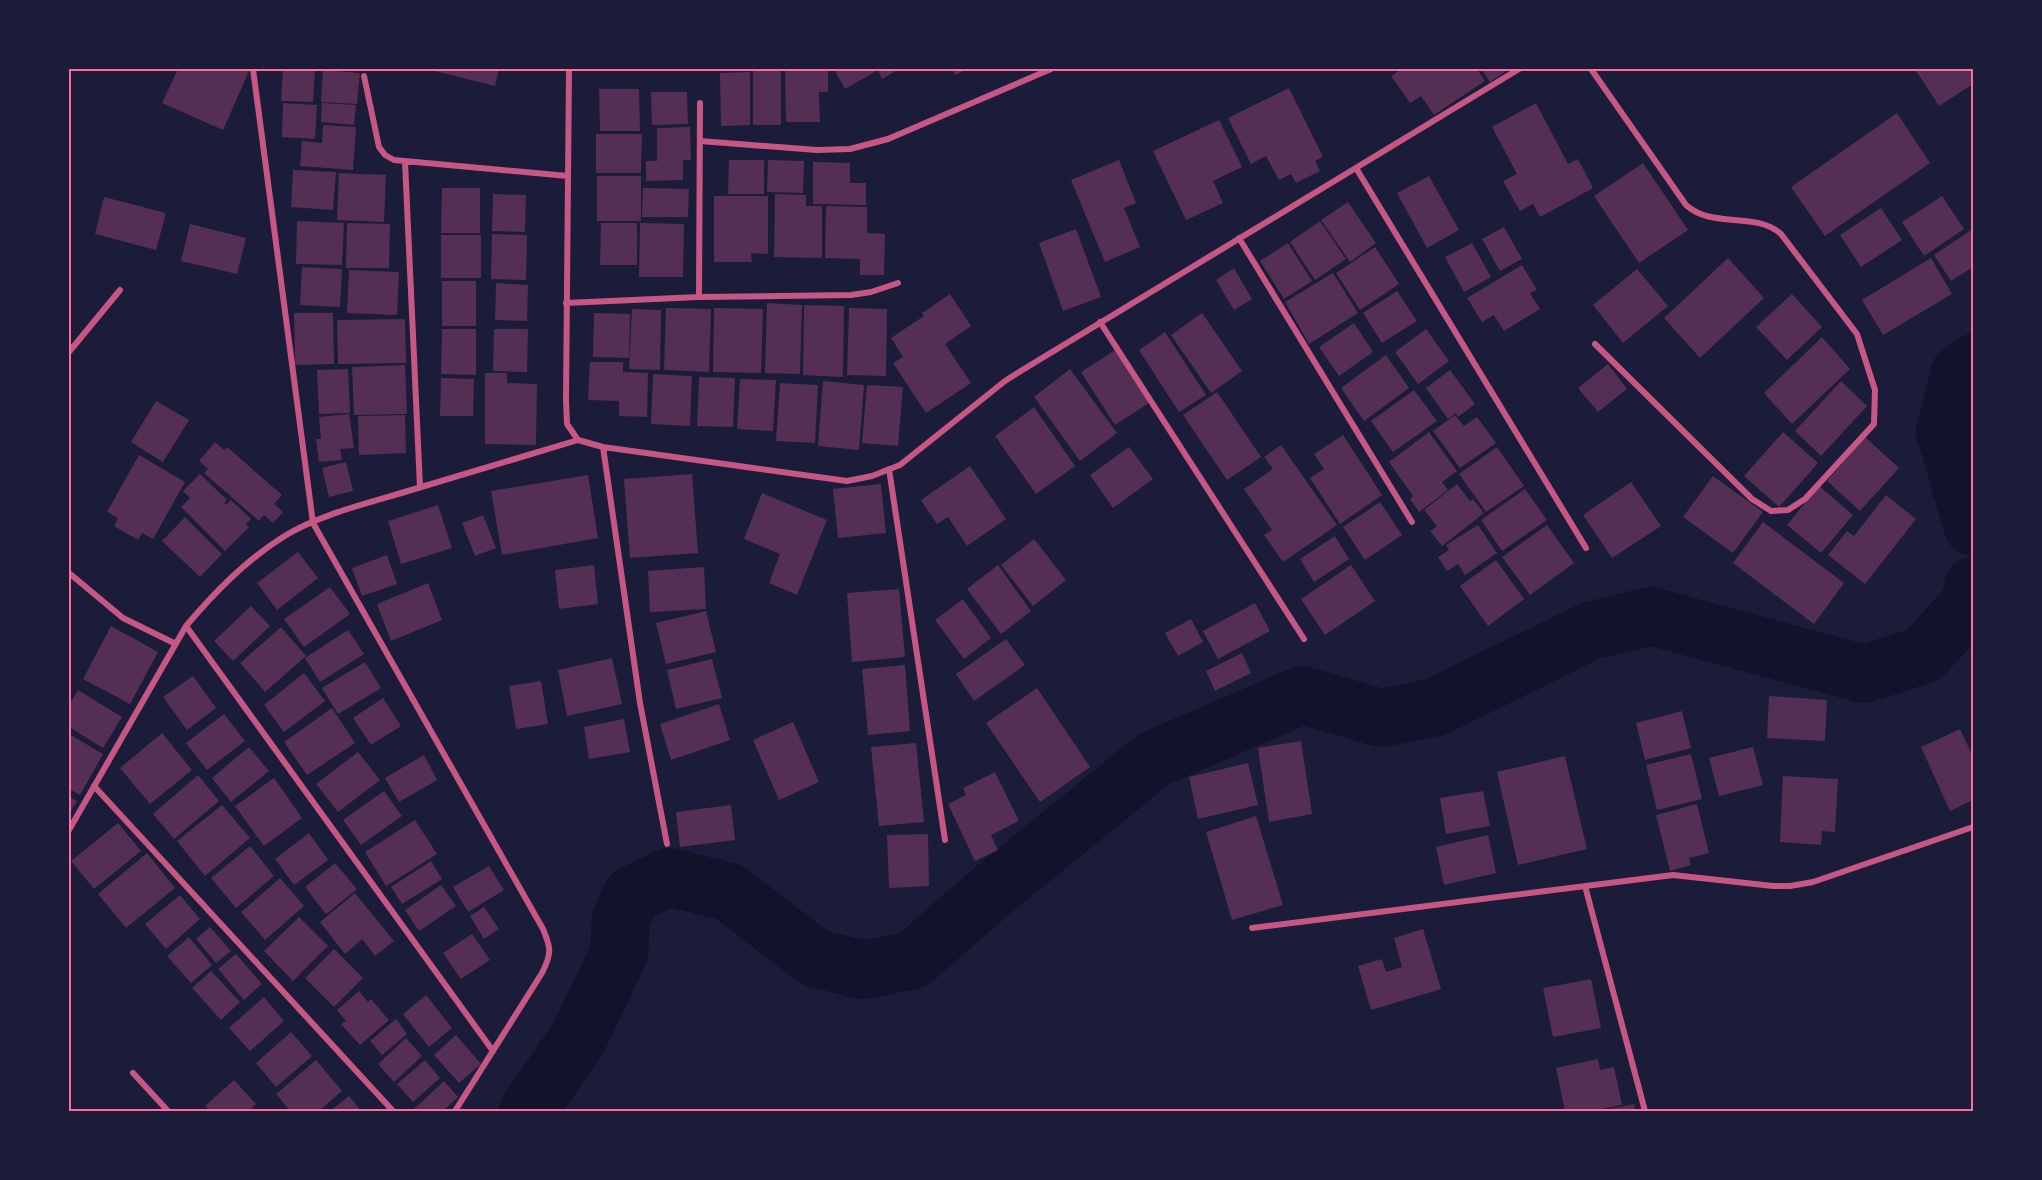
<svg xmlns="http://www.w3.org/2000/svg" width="2042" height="1180" font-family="Cabin,sans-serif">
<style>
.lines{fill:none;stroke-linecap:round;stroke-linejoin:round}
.river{stroke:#12122b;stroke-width:58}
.building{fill:#542f53}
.minor{stroke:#c65784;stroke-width:6}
.neatline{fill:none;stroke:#ff6b9d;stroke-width:2}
</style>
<rect width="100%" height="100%" fill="#1b1b3a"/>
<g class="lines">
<!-- river -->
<path class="river" d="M1973,363l-13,10 -15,58 28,96
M528,1111l51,-74 40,-84 2,-35 11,-23 37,-18 60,15 86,66 48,12 50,-10 80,-70 161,-131 148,-64 79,23 55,-11 154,-76 60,-15 214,58 59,-19 49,-53 1,-16"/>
</g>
<!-- building -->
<path class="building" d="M178,69h72l-27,61 -61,-27z
M283,69h32l-2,33 -32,-1z
M435,69h64l-4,17 -60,-15z
M753,69h28v56h-28z
M785,69h43v23h-9l1,30h-34z
M834,69h65l-17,10 -4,-9 -33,19z
M952,69h16l-13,6z
M1402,69h75l8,12 -51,34 -13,-19 -11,7 -19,-27z
M1481,69h28l-19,13z
M1915,69h58v15l-34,22z
M323,70l37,3 -3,31 -36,-2z
M750,72v53l-29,1 -1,-53z
M1289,88l34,69 -8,4 5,10 -24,12 -5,-9 -12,6 -13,-24 -15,8 -23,-46z
M599,89h40l1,42h-40z
M651,92h36l1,32 -36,1z
M283,103l34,2 -2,34 -33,-2z
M322,103l34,2 -2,20 -33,-3z
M1536,103l32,61 10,-5 15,29 -53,29 -7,-13 -13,7 -17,-30 14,-7 -25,-47z
M1897,113l33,50 -105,73 -34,-49z
M1219,120l23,47 -29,14 10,22 -37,17 -33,-69z
M323,125l33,2 -3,43 -53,-4 2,-25 20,2z
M690,127l1,33h-8v20l-37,1v-20h11v-33z
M596,134h46l-1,39h-45z
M729,160h35v34h-36z
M768,160l36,1 -1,32 -36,-1z
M1119,160l17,43 -12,5 16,39 -35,15 -34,-82z
M813,162l37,1v20h16v22l-53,-1z
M1643,163l45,67 -49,33 -45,-67z
M293,170l43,2 -3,38 -42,-3z
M339,173l47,2 -2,47 -47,-2z
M597,176h44v45h-44z
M1429,176l30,54 -32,18 -30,-55z
M442,188h38v45h-39z
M643,188l46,1 -1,28h-46z
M493,194l33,1 -1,37 -33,-1z
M775,194l31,1v11h16v52l-48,-1z
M714,196h54v58l-17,-1 1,9h-38z
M1942,196l22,33 -40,27 -22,-34z
M104,197l62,16 -10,37 -61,-16z
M1348,202l28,41 -26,19 -29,-42z
M826,206l41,1v26l18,1 -1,41h-24v-16l-35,-1z
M1881,208l21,32 -41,27 -21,-32z
M297,221l47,2 -2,42 -46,-1z
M1320,221l26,38 -31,21 -25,-38z
M347,223l43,1 -1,44h-43z
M601,223h36v42h-37z
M640,223l44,1 -1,53h-44z
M190,224l56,14 -9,36 -56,-13z
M1504,227l18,32 -22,12 -18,-32z
M1076,229l25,68 -38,14 -24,-68z
M1973,229v38l-22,14 -17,-26z
M492,234l35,1 -1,45 -35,-1z
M441,235h40v43h-40z
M1288,243l24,38 -28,18 -24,-38z
M1472,243l19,34 -27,15 -19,-35z
M1375,247l24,37 -39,26 -24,-37z
M1728,258l36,40 -64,60 -36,-40z
M1931,258l21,36 -69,41 -21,-35z
M1522,265l15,25 -7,3 10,16 -36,22 -10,-16 -12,7 -15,-24z
M302,267l40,2 -2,38 -40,-2z
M1234,268l18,31 -18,11 -18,-30z
M1637,269l31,37 -45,37 -30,-38z
M349,270l50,2 -2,43 -50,-2z
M1333,273l25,40 -49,31 -24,-42z
M442,281h34v45h-34z
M496,283l32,2 -1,36 -32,-1z
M1397,291l20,30 -35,22 -19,-30z
M950,294l21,32 -26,18 26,39 -45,30 -33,-50 10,-6 -12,-19 33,-22 -2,-3z
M1792,294l30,33 -35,33 -31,-33z
M767,303l35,2 -2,69 -35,-1z
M804,305l40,1 -1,71 -40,-2z
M666,308l45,1 -2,63 -45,-2z
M714,308l49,1 -2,64 -48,-1z
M849,308l38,1 -1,67 -39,-1z
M632,309l29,1 -1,60 -31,-1z
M294,313h39l1,51 -39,1z
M594,313l36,1 -1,44 -36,-1z
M1202,313l40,58 -31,22 -40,-58z
M405,319l1,44 -68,1 -1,-44z
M1354,323l19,29 -34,24 -20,-29z
M442,329h34v46l-35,-1z
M494,329h34l-1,43 -34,-1z
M1426,329l23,32 -31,23 -23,-32z
M1165,332l41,63 -27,17 -40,-62z
M1822,337l28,32 -58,55 -28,-31z
M1115,350l34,53 -34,22 -34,-53z
M1386,355l23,33 -45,33 -23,-33z
M590,362h33v10l25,1 -1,44 -28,-1v-15l-31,-1z
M1608,364l19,25 -29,23 -20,-24z
M405,365l2,49 -53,1 -2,-48z
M348,369l2,44 -31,1 -2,-44z
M1070,369l47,64 -37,28 -46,-64z
M1450,370l25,34 -17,13 -2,-4 -8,6 -22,-31z
M485,373h22v10l30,1 -1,61 -51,-1z
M653,374l39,2 -2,50 -39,-2z
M699,377l36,1 -2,49 -36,-1z
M441,378l33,1 -1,37h-33z
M740,379l36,1 -3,51 -36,-2z
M823,381l41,4 -5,65 -41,-4z
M1841,381l26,25 -46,50 -26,-25z
M780,383l38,2 -3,58 -39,-2z
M867,385l36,2 -5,59 -36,-3z
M1414,390l23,31 -44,31 -22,-31z
M1217,392l44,65 -34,23 -44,-65z
M156,401l33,19 -26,42 -32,-20z
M1034,407l41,59 -39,28 -41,-58z
M349,414l5,34 -14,1 2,11 -23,2 -3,-23h5l-2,-22z
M405,415l1,38 -47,2 -1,-39z
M1455,415l9,11 13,-9 19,26 -36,25 -27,-37z
M1429,432l28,39 -15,11 6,8 -29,22 -9,-13 3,-3 -24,-34z
M1783,432l35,31 -39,44 -35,-31z
M1343,435l39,60 -42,29 -30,-46 14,-9 -10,-15z
M1865,437l34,31 -39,43 -33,-30z
M215,442l9,8 3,-3 55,48 -8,9 9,8 -10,11 -9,-8 -5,6 -55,-48 4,-4 -9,-8z
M1281,445l56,80 -54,37 -19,-27 8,-5 -28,-41 29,-20 -9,-12z
M1129,447l24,32 -40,29 -23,-33z
M1497,447l27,39 -38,26 -27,-38z
M139,455l46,27 -32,57 -11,-6 -4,7 -24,-14 4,-8 -11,-6z
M346,462l7,29 -24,6 -7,-29z
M970,466l36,53 -39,27 -19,-29 -11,7 -16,-24z
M200,474l27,26 -3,3 2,2 5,-5 20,19 -5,5 3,3 -24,24 -44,-44 9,-9 -7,-7z
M692,474l6,79 -68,5 -6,-79z
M588,475l10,63 -96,17 -11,-64z
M1713,476l50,36 -30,41 -50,-36z
M1631,482l30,44 -49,32 -29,-43z
M881,484l5,49 -48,5 -5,-49z
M1457,484l13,17 3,-2 11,14 -42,33 -12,-15 7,-5 -13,-16z
M1819,486l34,29 -32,38 -34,-28z
M1525,489l22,31 -45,31 -21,-31z
M762,493l65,27 -30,75 -28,-12 11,-29 -36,-15z
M1886,495l30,24 -51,65 -37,-29 19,-24 7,5z
M1380,502l22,33 -37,25 -22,-33z
M438,505l14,43 -51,16 -13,-43z
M483,515l13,33 -21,8 -13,-33z
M185,517l37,37 -22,23 -38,-36z
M1763,522l81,61 -30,41 -81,-61z
M1478,525l19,28 -32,22 -7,-11 -11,7 -9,-14 11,-7 -3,-5z
M1547,525l27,38 -44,32 -28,-38z
M1335,536l14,23 -35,23 -14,-23z
M1034,539l32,41 -33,26 -32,-41z
M298,552l20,26 -41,32 -20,-27z
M387,555l10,29 -35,12 -10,-28z
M1496,560l28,39 -36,27 -28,-40z
M594,565l4,39 -39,5 -4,-39z
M998,565l33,46 -30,23 -34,-45z
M1351,565l24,36 -50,34 -24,-36z
M704,567l2,42 -56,3 -2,-41z
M428,583l14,37 -51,21 -14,-37z
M330,587l20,27 -46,33 -20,-28z
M899,589l6,68 -53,5 -5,-69z
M963,599l28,39 -27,21 -29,-39z
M1255,603l15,28 -52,28 -15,-28z
M251,606l19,20 -37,35 -19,-20z
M706,611l10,41 -50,12 -10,-41z
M1191,619l12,23 -25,14 -13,-23z
M111,626l47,26 -28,52 -47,-25z
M281,627l25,29 -41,36 -25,-29z
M348,630l16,24 -44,28 -15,-24z
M1006,639l19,26 -51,36 -18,-27z
M1242,653l9,20 -36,18 -9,-20z
M612,658l10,46 -55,12 -9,-46z
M712,659l10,39 -46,11 -9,-39z
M365,662l16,26 -43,26 -16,-26z
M905,665l5,66 -42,4 -6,-66z
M304,673l21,28 -41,31 -20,-27z
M193,676l23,32 -29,22 -24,-33z
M541,681l7,43 -32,5 -7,-43z
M1037,688l53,79 -50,35 -54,-79z
M78,690l44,27 -19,31 -34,-21v-22z
M1769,696l58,4 -2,41 -58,-3z
M383,698l18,28 -30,19 -18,-27z
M719,704l11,36 -59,20 -11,-36z
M332,708l23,35 -48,32 -23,-33z
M1682,711l9,37 -46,12 -9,-37z
M224,714l21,27 -38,29 -21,-27z
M624,719l6,33 -41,7 -5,-32z
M793,722l26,60 -40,18 -26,-60z
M1960,729l13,28v43l-23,11 -29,-64z
M162,733l30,37 -42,34 -30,-36z
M69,734l34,20 -23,41 -11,-6z
M1301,741l11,73 -43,8 -11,-74z
M916,743l8,79 -45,4 -8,-79z
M249,747l20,24 -38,31 -19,-24z
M1753,747l10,38 -44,11 -10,-38z
M358,752l22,28 -42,32 -22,-28z
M1691,754l11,45 -45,11 -11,-45z
M424,755l13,25 -38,22 -14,-24z
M1565,756l22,93 -69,16 -21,-93z
M1248,763l10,42 -60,14 -9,-42z
M995,772l24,49 -28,14 7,15 -23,11 -27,-57 18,-9 -3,-7z
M198,775l21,26 -45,38 -21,-25z
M1783,776l55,3 -3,53 -13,-1 -1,14 -41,-3z
M274,778l28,40 -38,28 -29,-40z
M384,791l18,25 -41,29 -18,-25z
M1483,791l7,35 -44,8 -6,-36z
M69,797l8,4 -8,13z
M1697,804l12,49 -20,5 2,7 -21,6 -14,-56z
M222,805l28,33 -45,38 -28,-35z
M731,805l4,35 -55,7 -4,-35z
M1256,816l27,89 -51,15 -26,-88z
M415,820l22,34 -51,32 -21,-34z
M118,823l23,28 -47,38 -23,-28z
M309,833l19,27 -34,25 -19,-26z
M928,834l1,52 -40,2 -2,-53z
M1488,835l8,38 -52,12 -8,-38z
M250,846l24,30 -38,32 -25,-30z
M147,853l28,35 -49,40 -28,-34z
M431,861l11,18 -40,25 -11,-17z
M335,863l22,26 -31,25 -21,-27z
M489,866l15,24 -36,22 -15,-25z
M280,878l24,28 -39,34 -24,-28z
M441,885l15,21 -37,25 -14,-21z
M355,893l39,48 -19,15 -13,-17 -17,15 -25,-32z
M180,895l20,24 -34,30 -21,-25z
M484,907l15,22 -15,10 -14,-23z
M299,917l29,29 -35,35 -29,-30z
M210,927l21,24 -15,12 -20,-24z
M1423,929l18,60 -70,21 -13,-44 24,-7 4,13 16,-5 -8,-29z
M472,934l18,26 -29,19 -18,-26z
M189,937l23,28 -21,18 -24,-27z
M334,949l29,29 -29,29 -29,-29z
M236,954l26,30 -18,16 -26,-31z
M211,971l29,31 -19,18 -29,-32z
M1591,979l10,49 -48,9 -10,-49z
M359,991l9,11 3,-3 18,21 -29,25 -19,-21 5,-3 -9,-11z
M426,995l26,33 -23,19 -26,-33z
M264,997l20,24 -34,30 -21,-23z
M396,1019l11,15 -25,21 -12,-14z
M291,1032l21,24 -36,31 -20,-24z
M456,1035l25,29 -22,19 -25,-28z
M406,1038l16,18 -28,26 -16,-18z
M1598,1059l2,11 14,-3 8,38 -31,6h-26l-9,-43z
M316,1060l26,31 -23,20h-29l-14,-17z
M425,1060l15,18 -27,24 -16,-18z
M234,1080l22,24 -7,7h-39l-5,-5z
M444,1081l14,16 -15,14h-28l-1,-2z
M349,1096l12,15h-31z
M1634,1104l1,7h-29v-1z"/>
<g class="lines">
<!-- minor -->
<path class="minor" d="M253,69l60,454 230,406c8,19 9,24 -1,44l-87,138
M569,69l-3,331 1,24 11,16 25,7 244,34 25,-5 28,-11 105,-84 19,-12 495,-300
M1591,69l95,136c26,24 69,6 95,29l76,100 18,56 -1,34 -69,75 -17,11 -17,1 -19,-12 -157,-155
M364,76l15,71 6,8 9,5 174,16
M700,141l117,9 33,-1 38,-10 163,-70
M405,162l15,325
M1356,168l230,380
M1239,238l173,284
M699,297l1,-194
M566,303l133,-6 152,-2 20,-3 27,-9
M1100,322l204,317
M69,352l51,-62
M603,447l37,256 27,141
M889,469l56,371
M69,573l54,45 53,26
M186,626l307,425
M94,786l299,325
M69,830l117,-204c29,-34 59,-65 97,-89 31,-20 80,-33 115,-43 60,-18 120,-36 180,-54
M1585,886l60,225
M1252,928l421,-53 100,11h17l23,-4 160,-55
M133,1073l35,38"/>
</g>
<!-- border -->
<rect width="2042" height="1180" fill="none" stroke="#1b1b3a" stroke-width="141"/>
<rect x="70" y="70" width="1902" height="1040" class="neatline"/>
</svg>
